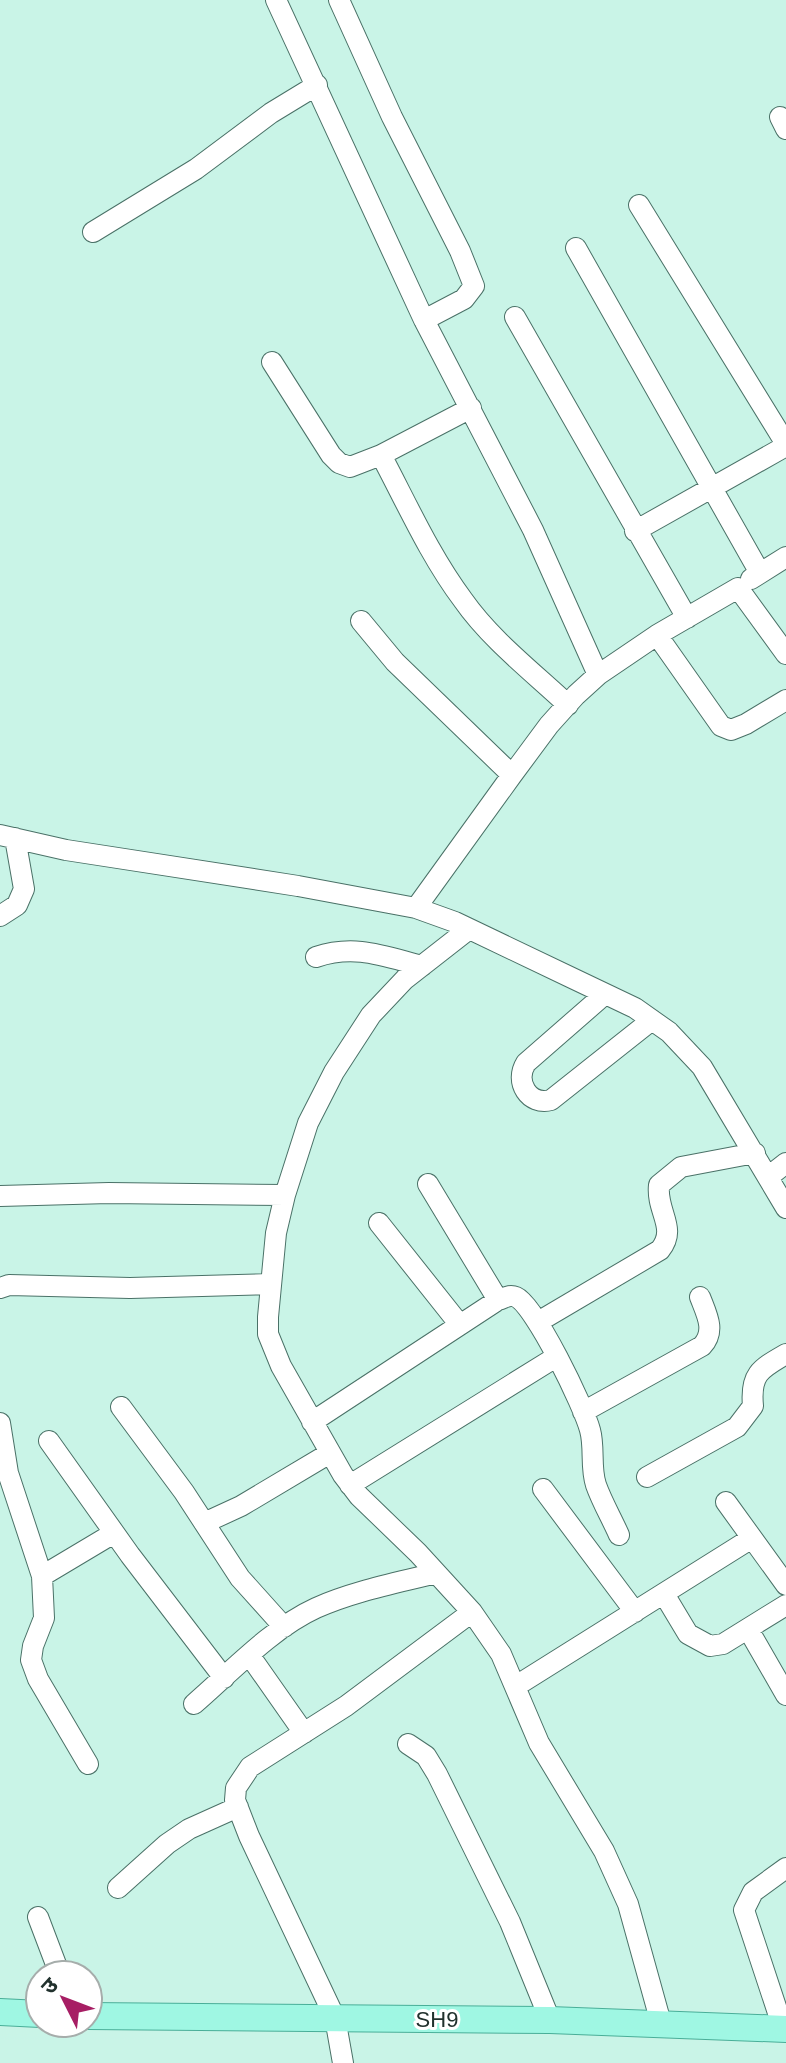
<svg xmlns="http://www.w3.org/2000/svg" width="786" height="2063" font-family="Helvetica,'Noto Sans Devanagari',sans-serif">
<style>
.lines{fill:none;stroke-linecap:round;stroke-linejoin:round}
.minor-casing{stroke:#4a7167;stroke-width:22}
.major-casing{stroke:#49ae98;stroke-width:28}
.minor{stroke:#fff;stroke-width:20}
.major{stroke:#9ff7e3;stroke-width:26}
.labels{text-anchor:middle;stroke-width:6;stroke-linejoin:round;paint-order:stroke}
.street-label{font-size:22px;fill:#21312d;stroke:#fff}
</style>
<rect width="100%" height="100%" fill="#c9f4e7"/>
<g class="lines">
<!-- minor casing -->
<g class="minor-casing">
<path id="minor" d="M276,0l148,320 109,210 65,145
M339,0l53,117 68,134 14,35 -10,13 -40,21
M780,117l6,12
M639,205l147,239
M93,232l103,-63 75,-56 46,-28
M576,248l184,325
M515,317l172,301
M272,362l59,93 8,8 11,4 31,-12 90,-47
M381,455c26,49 49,101 82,145 28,40 70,72 105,105
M635,531l151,-85
M751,579l35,-22
M361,621l34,41 117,113
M657,635l64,91 10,4 15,-6 40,-24
M0,835l66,15 232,36 118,22 39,14 115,55 65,31 34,24 33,35 84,141
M416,908l96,-133 37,-50 27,-30 22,-20 59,-40 81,-47 48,66
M0,916l17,-11 7,-16 -9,-51
M469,929l-64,50 -34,36 -37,57 -26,51 -23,72 -9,38 -8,84v17l13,32 62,109 16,21 59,57 54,59 29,42 38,89 65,108 24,53 33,119
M316,957c39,-13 67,-1 106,9
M605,994l-79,69c-12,19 3,43 25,37l101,-80
M768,1177l18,-14
M428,1184l70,116
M0,1196l109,-3 176,2
M379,1223l81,102
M0,1288l9,-3 121,3 140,-4
M538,1322l122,-72c18,-22 -4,-38 -1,-65l22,-18 74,-14
M121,1407l63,85 56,86 44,49
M583,1412l119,-66c14,-15 5,-31 -2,-49
M312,1422l186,-122c7,-2 11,-6 18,-3 19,8 68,110 74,133 5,18 0,37 6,55 6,17 16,34 23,50
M0,1423l8,50 34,103 2,42 -11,28 -2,14 7,19 50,85
M49,1441l81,114 94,123
M647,1477l90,-50 16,-21c-3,-32 7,-37 33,-52
M350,1485l206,-128
M543,1489l92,123
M726,1502l60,83
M204,1523l37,-17 89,-53
M42,1576l72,-43
M664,1594l24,40 22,12 13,-2 63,-39
M748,1629l38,66
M250,1656l54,77
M516,1686l236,-148
M194,1704c37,-32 78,-76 122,-96 38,-17 81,-25 120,-35
M408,1744l18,12 11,18 73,148 40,98
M118,1888l49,-44 22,-15 49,-22
M38,1917l22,58
M783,2028l-39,-118 9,-18 33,-24
M343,2063l-8,-45 -86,-182 -14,-36 1,-12 14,-21 96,-61 126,-94"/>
</g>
<!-- major casing -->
<g class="major-casing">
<path id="major" d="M0,2012l40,2
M88,2016l462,4 236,9"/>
</g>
<!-- minor -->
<use href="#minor" class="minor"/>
<!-- major -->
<use href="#major" class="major"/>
</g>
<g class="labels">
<!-- street labels -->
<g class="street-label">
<text x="437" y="2027">SH9</text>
</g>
</g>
<!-- north arrow -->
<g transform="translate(64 1999) rotate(312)"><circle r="38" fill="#ffffff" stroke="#a6adab" stroke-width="2"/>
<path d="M0-6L14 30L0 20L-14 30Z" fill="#a71e64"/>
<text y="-12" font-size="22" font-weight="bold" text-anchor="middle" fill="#21312d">उ</text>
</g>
</svg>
